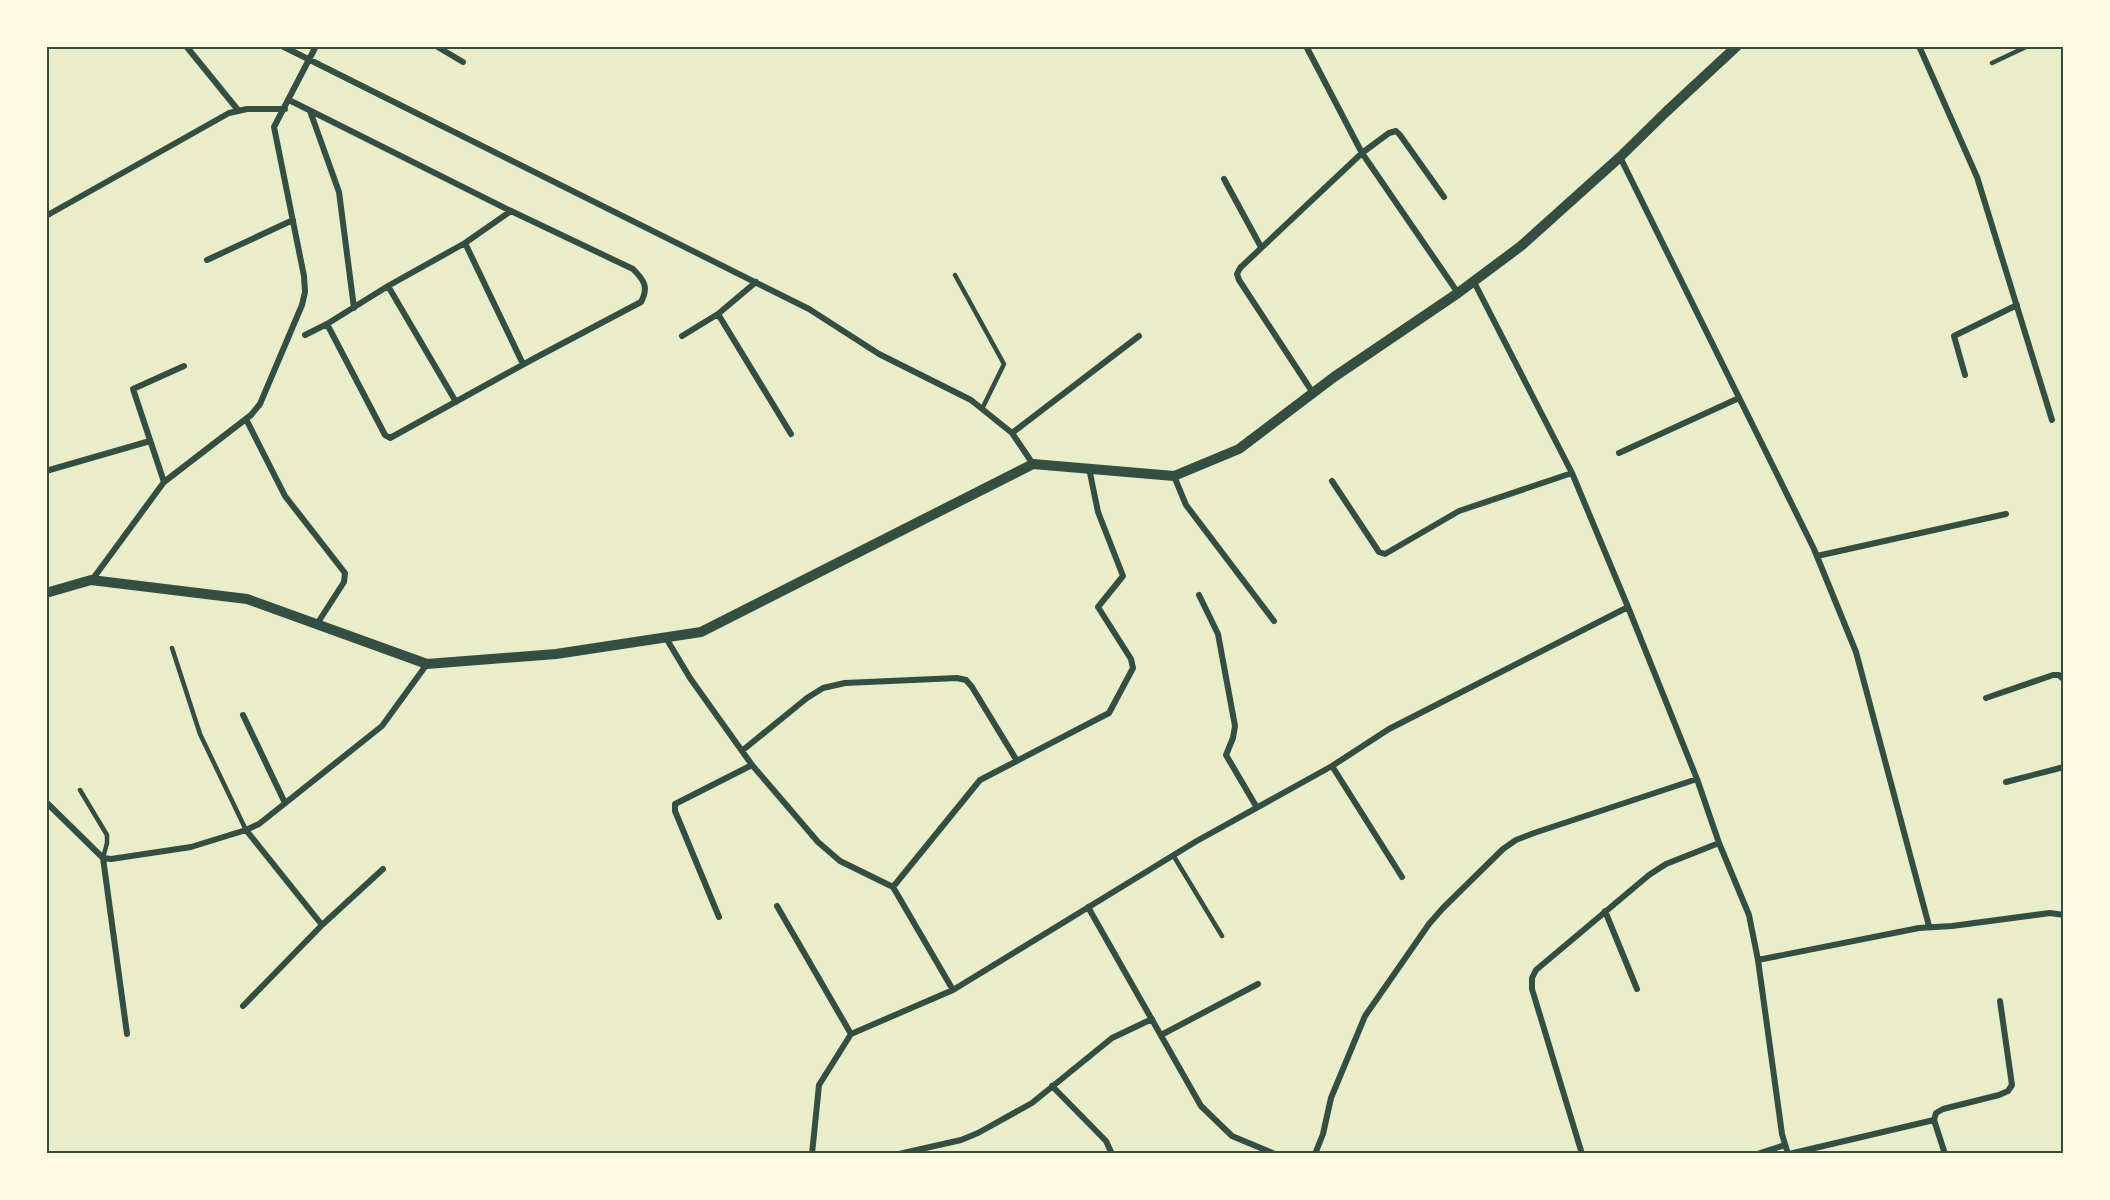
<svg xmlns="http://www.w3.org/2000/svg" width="2110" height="1200" font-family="Spectral,serif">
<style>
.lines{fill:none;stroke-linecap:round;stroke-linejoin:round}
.service{stroke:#344e41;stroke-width:4.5}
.minor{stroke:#344e41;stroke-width:6}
.tertiary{stroke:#344e41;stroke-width:10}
.neatline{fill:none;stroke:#344e41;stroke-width:2}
</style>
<rect width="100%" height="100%" fill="#e9edc9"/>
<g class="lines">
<!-- service -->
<path class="service" d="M1992,63l36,-17
M955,275l49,89 -22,45
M172,648l28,86 46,96
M80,790l27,45v8l-4,15
M1173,855l49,81"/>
<!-- minor -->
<path class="minor" d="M186,46l52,64
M282,46l527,263 70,45 92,46 41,33 21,31
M436,46l27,16
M1306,46l56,107 96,140
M1919,46l58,131 75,243
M289,100l222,111 122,58c11,11 16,18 8,33l-106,56 -145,80 -5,-3 -58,-111
M310,111l29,81 15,116
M1620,157l194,392 42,103 73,274
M1224,179l37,68
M46,216l183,-103 18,-4h38
M465,243l58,121
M207,260l86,-40
M1474,282l98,191 56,134 69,172 22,64 30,72 9,45 24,174 6,20
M388,286l68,116
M718,314l73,120
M305,335l22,-11 61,-38 77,-43 46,-32
M682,336l36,-22 38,-32
M1965,375l-11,-39 63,-31
M1313,393l-74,-113 -2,-6 3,-6 122,-115 27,-20 7,-2 4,4 44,62
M246,419l39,77 60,77 -1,9 -27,42
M1012,433l127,-97
M1619,453l120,-55
M46,471l104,-30
M1174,476l12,29 88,116
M1332,481l47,71 6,2 74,-43 113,-38
M164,482l-31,-93 51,-23
M1817,556l189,-42
M92,580l72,-98 87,-67 9,-11 42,-99 3,-13 -1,-16 -30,-149 42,-81
M1199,595l19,39 17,92 -2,12 -7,17 30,51
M666,638l24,40 62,87 66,77 22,19 53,26 60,103
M1986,698l67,-23h6l5,5
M243,715l42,88
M743,750l64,-52 16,-10 22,-5 112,-5 9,2 6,7 45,74
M1332,766l70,111
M2006,782l58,-15
M46,802l57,56 8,1 80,-12 55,-17 13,-6 123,-98 45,-62
M246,830l76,95
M103,858l24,176
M893,887l87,-107 129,-67 24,-45 -2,-9 -33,-52 25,-31 -25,-64 -9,-44
M777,906l74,128
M1088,907l113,199 31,30 43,18
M1605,911l32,78
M719,917l-44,-106v-7l77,-39
M1758,960l161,-32 33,-2 98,-13 14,2
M243,1006l79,-81 61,-56
M1161,1035l97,-51
M1052,1086l54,55 6,13
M812,1154l7,-69 32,-51 102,-44 242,-148 137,-76 57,-37 239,-122
M899,1154l62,-14 17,-7 54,-30 80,-65 40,-19
M1315,1154l8,-20 8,-36 34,-82 64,-92 14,-16 60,-59 13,-9 18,-7 163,-54
M1582,1154l-50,-165v-11l4,-8 113,-95 17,-11 53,-21
M1757,1154l28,-9
M1789,1154l145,-34
M1945,1154l-11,-34 2,-7 7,-4 56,-14 9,-4 4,-6 -12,-84"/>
<!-- tertiary -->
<path class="tertiary" d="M46,593l45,-13 156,19 180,65 129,-10 145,-22 332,-168 141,12 65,-27 95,-72 124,-84 63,-47 99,-89 47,-46 70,-65"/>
</g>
<!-- border -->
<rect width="2110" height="1200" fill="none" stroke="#fefae0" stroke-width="96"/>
<rect x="48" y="48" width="2014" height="1104" class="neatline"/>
</svg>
